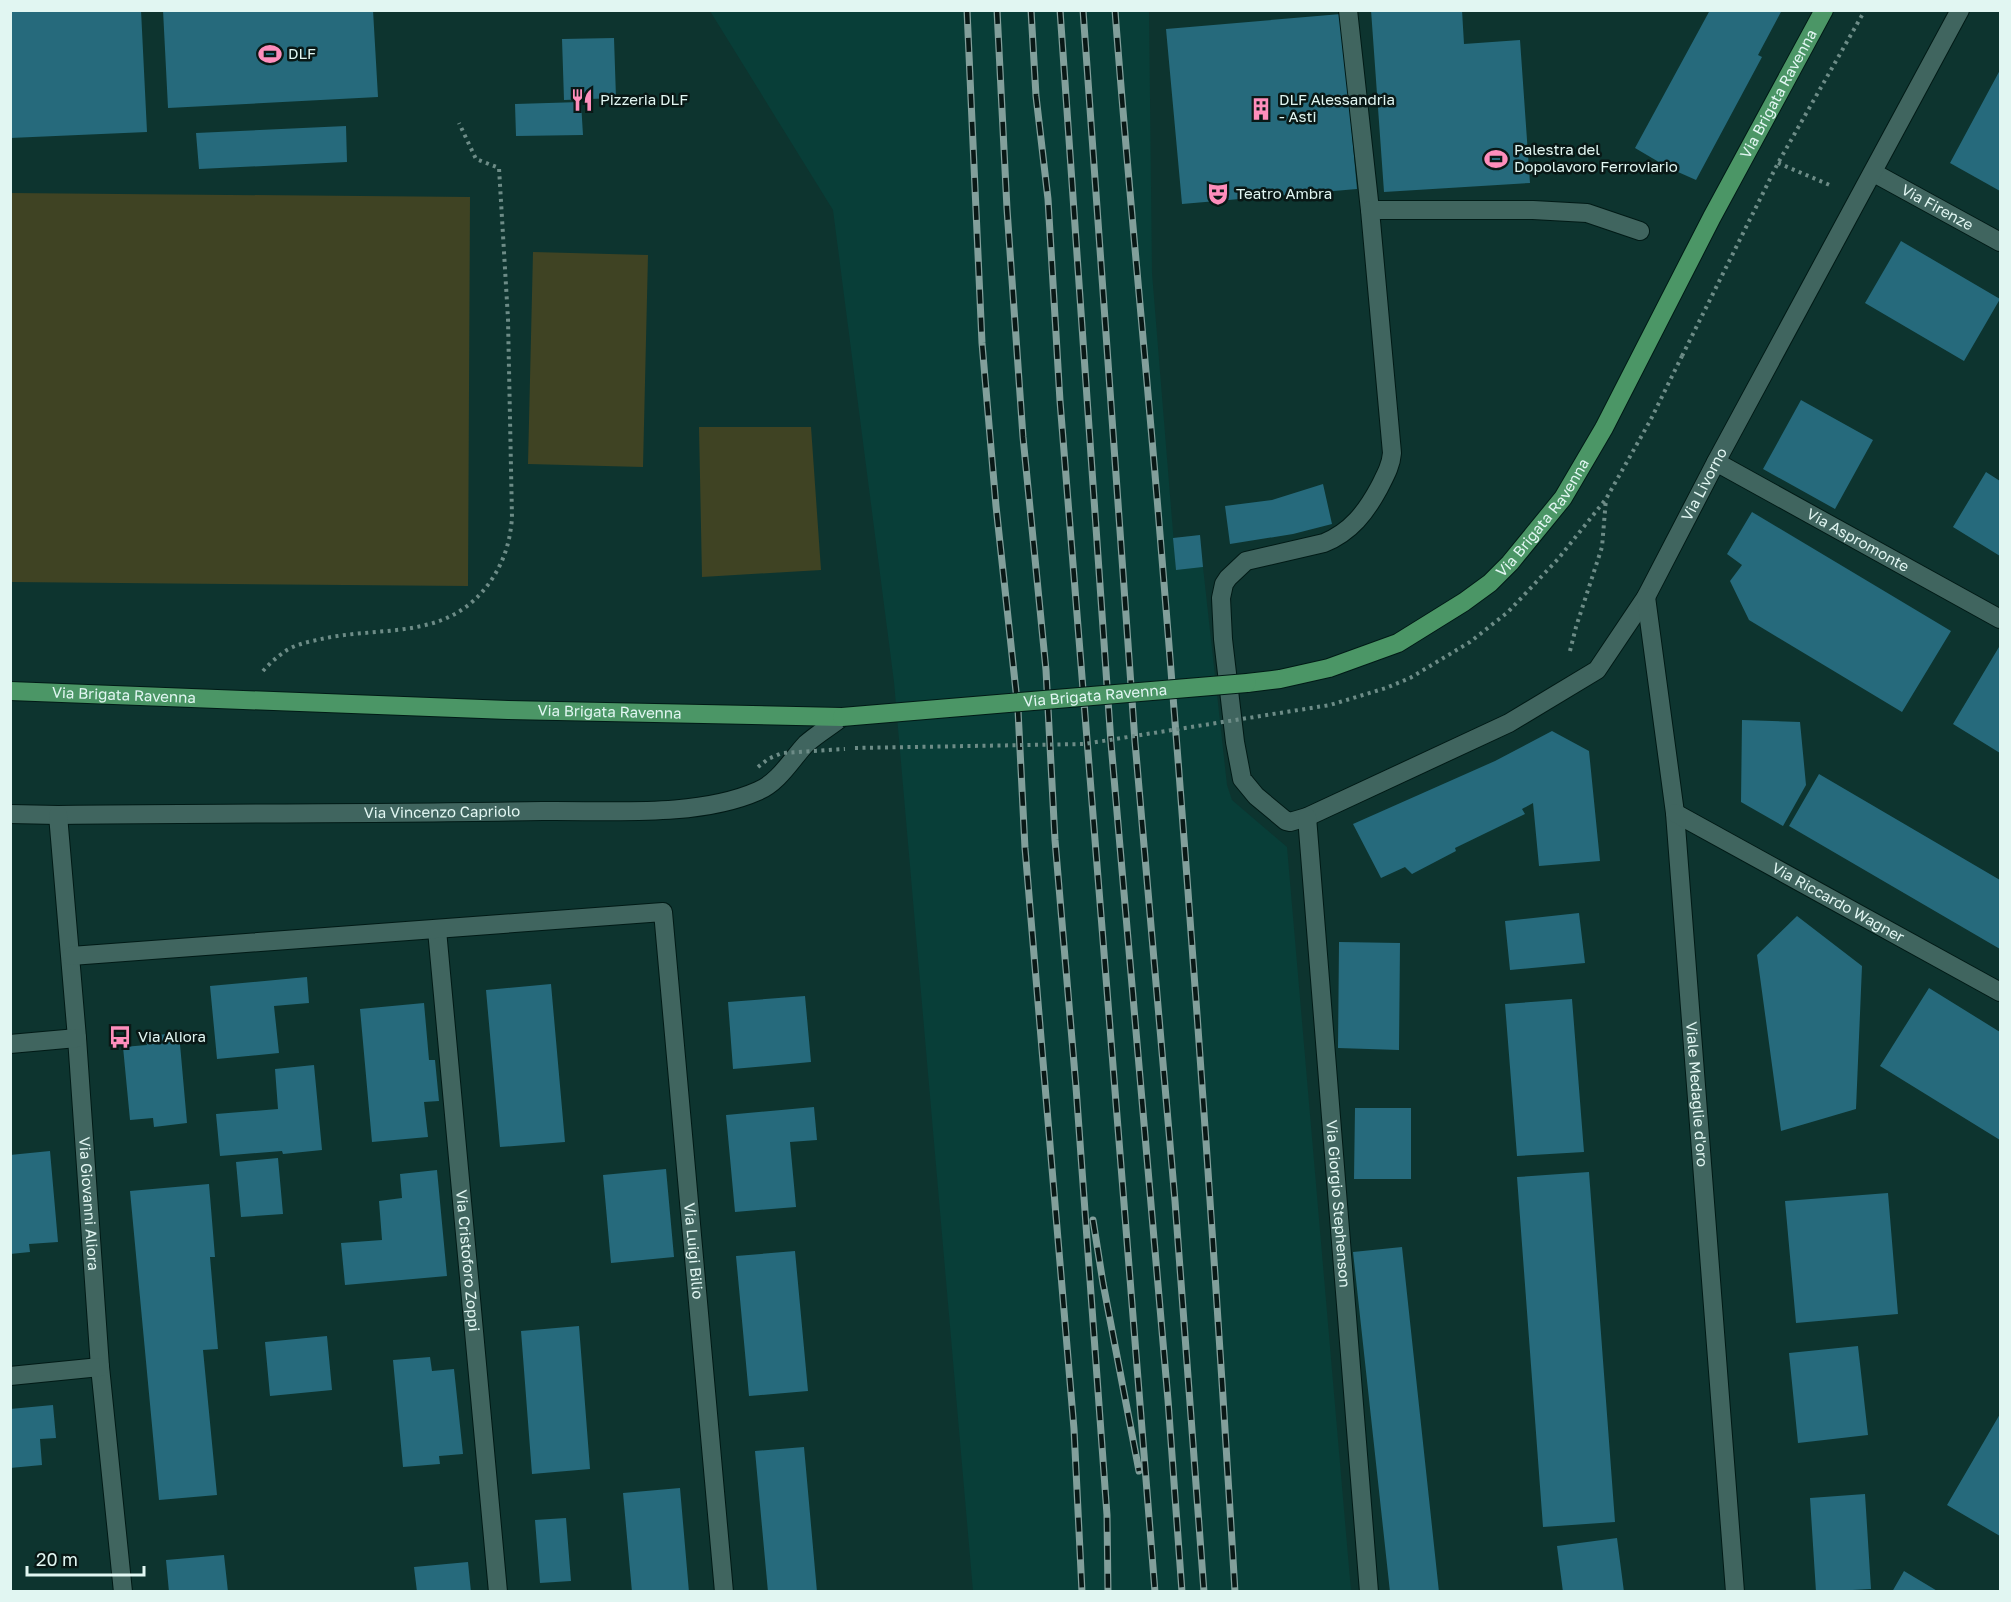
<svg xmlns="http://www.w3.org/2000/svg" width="2011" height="1602" font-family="'Golos Text',sans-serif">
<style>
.built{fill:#083e38}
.green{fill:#3f4323}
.building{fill:#266a7c}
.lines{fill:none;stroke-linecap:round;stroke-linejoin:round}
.minor-casing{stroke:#001a16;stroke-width:20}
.major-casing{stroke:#001a16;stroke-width:20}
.path{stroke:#6d8c87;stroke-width:4;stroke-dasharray:3 4.5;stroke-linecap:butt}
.minor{stroke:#40655f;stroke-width:18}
.major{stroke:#4b9666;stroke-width:18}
.rail-casing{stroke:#829f9b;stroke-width:7}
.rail{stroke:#091816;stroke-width:4.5;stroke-dasharray:14;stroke-linecap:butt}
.major-bridge-casing{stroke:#001a16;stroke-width:20;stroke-linecap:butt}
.path-bridge{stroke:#6d8c87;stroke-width:4;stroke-dasharray:3 4.5;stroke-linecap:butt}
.major-bridge{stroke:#4b9666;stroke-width:18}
.labels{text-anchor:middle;stroke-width:5;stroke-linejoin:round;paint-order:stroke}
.poi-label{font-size:15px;fill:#e1f6f2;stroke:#091816;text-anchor:start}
.street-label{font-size:15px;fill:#e1f6f2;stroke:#091816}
</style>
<rect width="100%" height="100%" fill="#0d342f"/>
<!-- built -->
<path class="built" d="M710,11h439l3,262 24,296 27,-2 24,218 5,15 55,47 64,744h-378l-79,-909 -61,-472z"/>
<!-- green -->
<path class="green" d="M11,193l459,4 -2,389 -457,-4z
M533,252l115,3 -5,212 -115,-3z
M699,427h112l10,143 -119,7z"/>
<!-- building -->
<path class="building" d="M10,10h131l6,122 -137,6z
M163,10h210l5,87 -210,11z
M1371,10h91l2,34 56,-4 10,143 -146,9z
M1710,10h72l-24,45 4,2 -66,123 -27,-12 -34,-20z
M1341,14l16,175 -175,15 -16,-175z
M614,38l2,60 -52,2 -2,-61z
M2000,70v121l-50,-28z
M581,102l2,33 -67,1 -1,-32z
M346,126l1,36 -148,7 -3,-36z
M1901,241l99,58 -36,62 -99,-58z
M1801,400l72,40 -38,69 -72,-40z
M1986,472l14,9v75l-47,-29z
M1323,484l9,40 -39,10 -63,10 -5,-38 47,-6z
M1752,512l199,119 -49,81 -153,-92 -19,-39 12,-16 -15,-11z
M1200,535l3,32 -27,3 -3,-32z
M1999,647l1,1v105l-47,-29z
M1742,720l58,2 6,63 -23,41 -42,-24z
M1552,731l37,20 11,110 -61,5 -6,-63 -11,6 3,5 -70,34 1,3 -44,23 -7,-7 -24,11 -28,-54 142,-63z
M1819,774l181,106v69l-211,-123z
M1579,913l6,50 -75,7 -5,-49z
M1797,916l65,50 -6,143 -75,22 -24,-176z
M1339,942l61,1 -1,107 -61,-2z
M307,977l2,26 -35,3 5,47 -62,6 -7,-73z
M551,984l14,158 -65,5 -14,-157z
M1929,988l71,44v108l-120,-74z
M805,996l6,66 -78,7 -5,-67z
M1572,999l12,153 -67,4 -12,-152z
M424,1003l5,57h6l4,41 -15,1 4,35 -56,5 -12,-133z
M179,1033l8,90 -33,4 -1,-9 -23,2 -7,-73 24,-2 -2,-9z
M314,1065l8,85 -39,4 -1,-3 -62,5 -4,-42 62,-5 -3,-40z
M814,1107l3,33 -27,2 6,65 -61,5 -9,-97z
M1355,1108h56v71h-57z
M50,1151l8,91 -29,2 1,8 -20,2v-99z
M278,1158l5,56 -42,3 -5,-55z
M666,1169l8,88 -63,6 -8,-88z
M437,1170l10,106 -102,9 -4,-42 41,-3 -3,-39 23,-3 -2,-24z
M1589,1172l26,350 -72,5 -26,-350z
M209,1184l6,73h-5l8,92 -15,1 14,145 -58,5 -29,-309z
M1888,1193l10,121 -102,9 -11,-122z
M1402,1247l37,345h-49l-37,-340z
M795,1251l13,140 -59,5 -13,-140z
M579,1326l11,143 -58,5 -11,-143z
M327,1336l5,54 -62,6 -5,-54z
M1858,1346l10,89 -70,8 -9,-90z
M430,1357l2,14 22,-2 9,85 -24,2 1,8 -37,3 -10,-107z
M53,1405l3,33 -16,1 2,26 -32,3v-59z
M2000,1414v122l-53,-31z
M804,1447l13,145h-49l-13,-141z
M680,1488l9,104h-57l-9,-99z
M1865,1494l6,95 -55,3 -6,-94z
M566,1518l5,63 -31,2 -5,-63z
M1617,1538l7,54h-61l-6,-46z
M224,1555l4,37h-59l-3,-32z
M468,1562l3,30h-54l-3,-25z
M1904,1571l35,21h-47z"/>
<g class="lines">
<!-- minor casing -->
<g class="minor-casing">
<g id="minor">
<path d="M1348,10l22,200"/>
<path id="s1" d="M1874,173l126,69"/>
<path id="s2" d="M1640,231l-53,-18 -54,-3h-163l22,243c-1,13 -7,23 -13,35 -13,24 -28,44 -55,55l-78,18 -18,17 -4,6 -3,14 2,41 12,103 7,37 14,17 30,25 4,1 17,-5 202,-94 88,-53 49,-73 70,-135 244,-452"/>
<path id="s3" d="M1716,462l284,157"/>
<path id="s4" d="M1646,597l29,216 60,779"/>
<path id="s5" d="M1675,813l325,179"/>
<path id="s6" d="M10,814l48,1c162,-2 323,-1 485,-4 66,-1 154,7 215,-20 21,-9 33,-31 48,-47 11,-10 25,-18 36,-27"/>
<path id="s7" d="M58,815l19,223 23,329 23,225"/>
<path id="s8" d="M1307,817l62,775"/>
<path id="s9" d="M437,930l61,662"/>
<path id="s10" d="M71,956l592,-44 61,680"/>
<path d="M10,1044l67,-6"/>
<path d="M10,1376l90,-9"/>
</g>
</g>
<!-- major casing -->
<g class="major-casing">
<g id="major">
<path id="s11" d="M1247,683l33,-4 49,-11 69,-25 66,-41 26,-19 20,-20 53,-65 41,-70 108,-211 112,-207"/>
<path id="s12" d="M10,691l498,19 334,7"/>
</g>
</g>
<!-- path -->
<path class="path" d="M1778,163l54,23
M1682,356l96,-193 87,-153
M1570,651l6,-24 26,-80 4,-48
M263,671c7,-8 15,-15 24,-21 12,-7 26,-9 39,-12 61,-12 123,2 164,-56 14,-20 20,-40 22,-64l-4,-199 -9,-151 -23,-9 -17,-36"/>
<!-- minor -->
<use href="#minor" class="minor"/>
<!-- major -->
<use href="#major" class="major"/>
<!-- rail casing -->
<g class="rail-casing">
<path id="rail" d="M967,10l15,333 14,163 22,204 7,138 49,581 8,163
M997,10l10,199 16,228 23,233 9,170 21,247 31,428 1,77
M1031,10l5,86 12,103 12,202 95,1191
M1060,10l51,733 57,657 14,192
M1083,10l52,732 40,459 29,391
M1115,10c13,175 31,350 45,524 29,353 54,705 75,1058
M1093,1220l10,63 36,188"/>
</g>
<!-- rail -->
<use href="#rail" class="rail"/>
<!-- major-bridge casing -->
<g class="major-bridge-casing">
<g id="major-bridge">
<path id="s13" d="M842,717l405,-34"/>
</g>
</g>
<!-- path-bridge -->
<path class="path-bridge" d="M855,748l229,-4 246,-39 56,-17 24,-10 60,-36 38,-30 50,-53 48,-60 44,-78 32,-65
M758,767l10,-8 14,-6 63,-4"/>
<!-- major-bridge -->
<use href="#major-bridge" class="major-bridge"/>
</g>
<!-- icons -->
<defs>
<g id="stadium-bare" transform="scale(1.8)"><path d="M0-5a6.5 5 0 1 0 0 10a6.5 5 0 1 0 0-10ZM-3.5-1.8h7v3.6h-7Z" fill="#fe8ebc" stroke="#091816" stroke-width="2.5" paint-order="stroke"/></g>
<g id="restaurant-bare" transform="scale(1.8)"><path d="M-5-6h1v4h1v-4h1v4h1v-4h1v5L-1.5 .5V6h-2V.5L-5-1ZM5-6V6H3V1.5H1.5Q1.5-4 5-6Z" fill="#fe8ebc" stroke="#091816" stroke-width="2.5" paint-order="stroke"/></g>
<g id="building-bare" transform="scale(1.8)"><path d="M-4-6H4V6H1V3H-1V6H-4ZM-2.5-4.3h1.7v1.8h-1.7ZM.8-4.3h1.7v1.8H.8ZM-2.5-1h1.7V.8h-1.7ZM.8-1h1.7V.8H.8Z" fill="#fe8ebc" stroke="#091816" stroke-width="2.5" paint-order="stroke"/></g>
<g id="theatre-bare" transform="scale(1.8)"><path d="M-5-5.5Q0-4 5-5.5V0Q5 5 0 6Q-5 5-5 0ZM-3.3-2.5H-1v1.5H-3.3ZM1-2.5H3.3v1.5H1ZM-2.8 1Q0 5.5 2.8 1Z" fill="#fe8ebc" stroke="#091816" stroke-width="2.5" paint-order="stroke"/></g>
<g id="bus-bare" transform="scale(1.8)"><path d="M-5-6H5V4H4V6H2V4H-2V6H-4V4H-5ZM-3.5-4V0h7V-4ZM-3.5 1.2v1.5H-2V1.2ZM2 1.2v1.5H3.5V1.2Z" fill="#fe8ebc" stroke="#091816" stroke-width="2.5" paint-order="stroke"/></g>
</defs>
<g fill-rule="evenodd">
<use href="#stadium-bare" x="270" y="54"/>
<use href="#restaurant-bare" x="582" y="100"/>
<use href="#building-bare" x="1261" y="109"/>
<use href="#stadium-bare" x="1496" y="159"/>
<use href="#theatre-bare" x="1218" y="194"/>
<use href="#bus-bare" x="120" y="1037"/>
</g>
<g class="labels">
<!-- poi labels -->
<g class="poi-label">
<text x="288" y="59">DLF</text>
<text x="600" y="105">Pizzeria DLF</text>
<text x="1279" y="105">DLF Alessandria<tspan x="1279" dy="17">- Asti</tspan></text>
<text x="1514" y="155">Palestra del<tspan x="1514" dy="17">Dopolavoro Ferroviario</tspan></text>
<text x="1236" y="199">Teatro Ambra</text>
<text x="138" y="1042">Via Aliora</text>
</g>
<!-- street labels -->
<g class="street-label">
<text dy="5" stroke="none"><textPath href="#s11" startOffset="837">Via Brigata Ravenna</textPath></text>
<text dy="5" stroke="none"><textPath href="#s1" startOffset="72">Via Firenze</textPath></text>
<text dy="5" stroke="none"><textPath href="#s2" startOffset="1566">Via Livorno</textPath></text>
<text dy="5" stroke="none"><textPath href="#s11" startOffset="351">Via Brigata Ravenna</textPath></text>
<text dy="5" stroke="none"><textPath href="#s3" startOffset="162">Via Aspromonte</textPath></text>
<text dy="5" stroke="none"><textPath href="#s12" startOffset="114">Via Brigata Ravenna</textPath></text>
<text dy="5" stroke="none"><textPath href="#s13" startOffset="254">Via Brigata Ravenna</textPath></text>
<text dy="5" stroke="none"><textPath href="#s12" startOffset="600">Via Brigata Ravenna</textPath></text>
<text dy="5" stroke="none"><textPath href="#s6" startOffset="432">Via Vincenzo Capriolo</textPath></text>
<text dy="5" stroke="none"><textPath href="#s5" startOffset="186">Via Riccardo Wagner</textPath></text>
<text dy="5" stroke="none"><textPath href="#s4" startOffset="500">Viale Medaglie d'oro</textPath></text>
<text dy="5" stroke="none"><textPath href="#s7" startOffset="390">Via Giovanni Aliora</textPath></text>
<text dy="5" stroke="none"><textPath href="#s8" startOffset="388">Via Giorgio Stephenson</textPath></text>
<text dy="5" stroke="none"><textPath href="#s10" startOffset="934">Via Luigi Bilio</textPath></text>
<text dy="5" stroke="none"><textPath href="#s9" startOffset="332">Via Cristoforo Zoppi</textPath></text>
</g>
</g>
<!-- border -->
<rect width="2011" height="1602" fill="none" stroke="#e1f6f2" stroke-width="24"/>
<!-- scale -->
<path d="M27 1566v9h117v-9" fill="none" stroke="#e1f6f2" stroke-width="3"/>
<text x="36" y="1566" font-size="18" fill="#e1f6f2" stroke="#091816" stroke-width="4.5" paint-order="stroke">20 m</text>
</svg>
